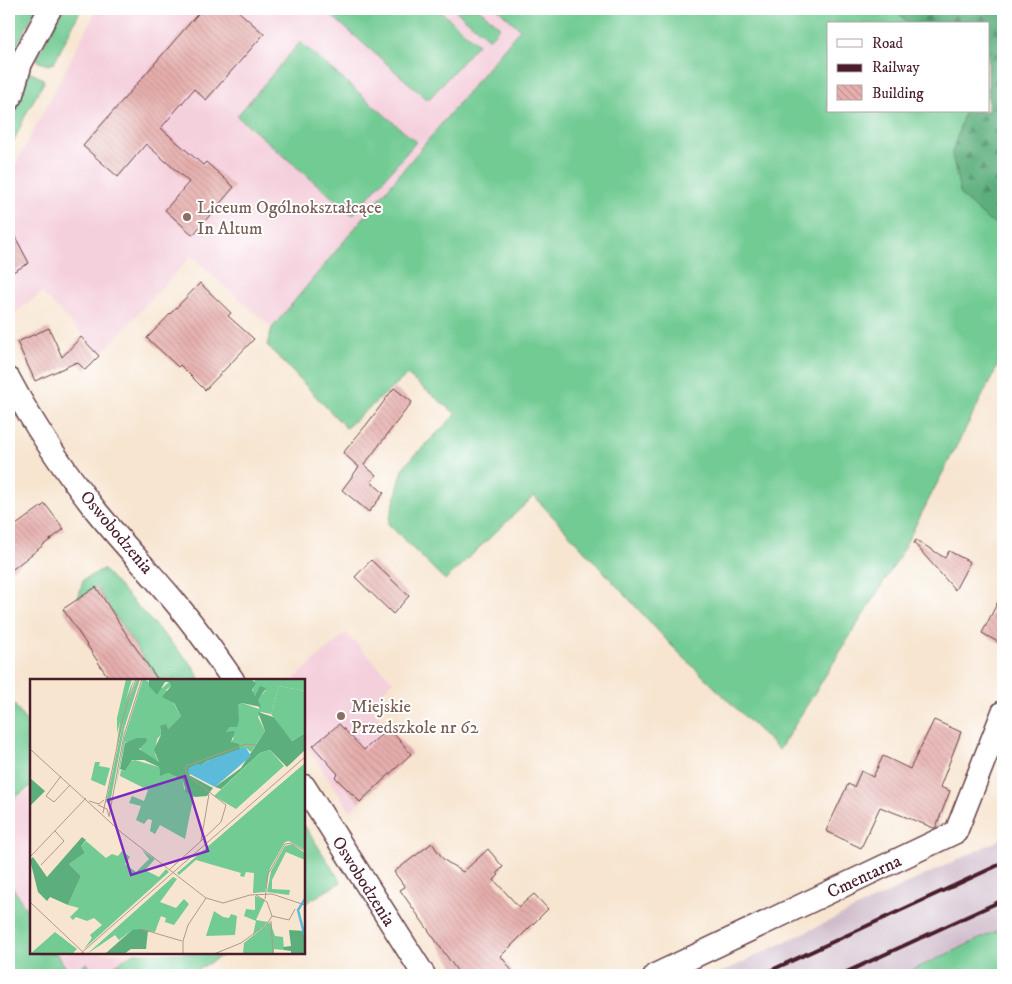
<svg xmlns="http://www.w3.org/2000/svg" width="1012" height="984" font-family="'IM FELL DW Pica',serif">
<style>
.built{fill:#f4cfdc}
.industrial{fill:#d0bdcc}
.grass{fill:#71cb93;stroke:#5e755f}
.forest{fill:url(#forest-firs);stroke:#536754}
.building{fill:url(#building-back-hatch)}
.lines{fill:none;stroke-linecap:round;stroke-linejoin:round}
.minor-casing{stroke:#643d44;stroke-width:25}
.minor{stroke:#fff;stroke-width:22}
.rail{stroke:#4a1f2b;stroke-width:4}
.education-dot{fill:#8d6e63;stroke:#fff;stroke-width:2}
.labels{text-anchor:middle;stroke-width:4;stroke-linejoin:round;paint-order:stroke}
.education-label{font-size:18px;fill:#785e54;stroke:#fff;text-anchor:start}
.street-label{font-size:18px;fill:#4a1f2b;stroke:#fff}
.inset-river{fill:none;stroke:#5cbbdb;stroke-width:2.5}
.inset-road{fill:none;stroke:#b2968e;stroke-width:1}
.view{fill:#7b2cbf;fill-opacity:0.15;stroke:#7b2cbf;stroke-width:2.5}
.inset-edge{fill:none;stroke:#4a1f2b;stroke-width:2.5}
</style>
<defs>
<pattern id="forest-firs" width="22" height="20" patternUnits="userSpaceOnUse" patternTransform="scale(1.25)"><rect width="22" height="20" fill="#5caf7d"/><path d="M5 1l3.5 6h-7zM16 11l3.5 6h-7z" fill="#4e8e67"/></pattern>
<pattern id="building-back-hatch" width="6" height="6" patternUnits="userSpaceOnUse" patternTransform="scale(1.25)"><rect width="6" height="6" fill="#e5aeac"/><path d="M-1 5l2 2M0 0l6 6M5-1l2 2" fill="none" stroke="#c69594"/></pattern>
</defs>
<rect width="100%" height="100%" fill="#fff"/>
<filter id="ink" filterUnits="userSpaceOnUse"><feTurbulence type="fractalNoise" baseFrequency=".02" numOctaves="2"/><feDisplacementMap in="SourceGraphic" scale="10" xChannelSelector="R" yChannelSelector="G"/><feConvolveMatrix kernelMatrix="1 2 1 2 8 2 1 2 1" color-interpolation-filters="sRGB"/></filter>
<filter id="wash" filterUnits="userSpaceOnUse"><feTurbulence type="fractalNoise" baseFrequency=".0096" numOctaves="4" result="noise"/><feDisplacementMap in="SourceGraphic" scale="20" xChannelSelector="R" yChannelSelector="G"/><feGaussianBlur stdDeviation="1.12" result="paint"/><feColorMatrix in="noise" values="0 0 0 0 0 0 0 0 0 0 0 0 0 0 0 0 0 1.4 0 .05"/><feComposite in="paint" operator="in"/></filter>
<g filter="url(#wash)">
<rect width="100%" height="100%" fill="#f7e5d0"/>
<!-- built -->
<path class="built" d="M97,9h401l22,20 -248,299 -81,-72 -90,98 -59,-61 -33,23v-138z
M346,633l47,48 -25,24 44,48 -62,58 -46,-69v-62h-11z
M31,789v127l-22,-34v-79z
M56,953h78l-34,22h-5l-8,-12 -17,11z"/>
<!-- industrial -->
<path class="industrial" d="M1003,838v110l-62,27h-225z"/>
<!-- grass -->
<path class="grass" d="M9,9h27l-21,40 -6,-3z
M63,9h18l-27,54 -6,2 -11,-4v-3z
M324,9h114l40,35 -50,56z
M454,9h25l21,18 -11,12z
M498,9h397l14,15h-81v87h137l-13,43 37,67 14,5v130l-105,203 -119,191 -107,-104 -138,-150 -89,84 -57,-56 16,-58 52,-52 -49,-39 -61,53 -79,-83 5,-17 248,-299z
M300,42l116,100 -63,73 -116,-99z
M30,72l13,7 1,3 -17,30 -18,39v-38z
M103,569l90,97 7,14h-42l-62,-93 -18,12 5,-19z
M9,697l22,32v57l-22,16z
M304,825l37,57 -37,22z
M9,882l22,34v37h25l14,21 17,-11 8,12h-86z
M1003,928v47h-101z
M134,953h92l-37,22h-89z"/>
<!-- forest -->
<path class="forest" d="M895,9h108v217l-14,-5 -28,-25 -9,-42 13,-43h23v-87h-79z"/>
<g id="blocks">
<!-- building -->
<path class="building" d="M202,9h34l28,25 -58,66 -12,-11 -33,39 42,37 3,-3 28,25 -41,48 -28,-25 24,-28 -43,-38 -28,33 -35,-31z
M9,225l20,38 -20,11z
M200,283l31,30 -3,3 26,23 -49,51 -25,-25 -2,2 -31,-29z
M49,328l13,29 19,-20 18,19 -14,14 -8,-8 -42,19 -18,-39z
M394,388l18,14 -48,63 12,10 -5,7 13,11 -15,19 -27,-22 17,-23 -16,-14 24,-29z
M45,504l19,25 -55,43v-42z
M916,540l29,18 4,-7 21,11 -15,28 -41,-47z
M371,560l38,36 -16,18 -38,-37z
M96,587l29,45 33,48h-48l-47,-71z
M1003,592v53l-21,-12z
M934,720l27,12 -21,55 10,4 -14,36 -2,1 -54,-21 -19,41 -35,-17 22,-47 6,3 7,-16 12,6 10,-21 27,13z
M339,724l25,26 25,-22 22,26 -51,48 -25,-25 3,-3 -25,-28z
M432,843l12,17 19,12 25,-23 15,18 -6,6 2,2 -5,5 25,27 15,-13 14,15 -47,47 14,19h-55l-60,-85 5,-3 -11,-15z"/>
</g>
</g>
<g filter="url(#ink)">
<use href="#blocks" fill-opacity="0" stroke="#643d44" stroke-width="1"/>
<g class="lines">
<!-- minor casing -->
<g class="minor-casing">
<path id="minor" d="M9,100l3,-6 9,-31 29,-54
M9,379c25,47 55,91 88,133 23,28 48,55 72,83 23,27 44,56 64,85
M304,786l120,189
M655,975l301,-143 47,-120"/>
</g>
<!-- minor -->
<use href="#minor" class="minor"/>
<!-- rail -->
<path class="rail" d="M761,975l242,-112
M840,975l163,-75"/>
</g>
</g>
<!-- markers -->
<g class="education-dot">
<circle cx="187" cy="217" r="5"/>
<circle cx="341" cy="716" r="5"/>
</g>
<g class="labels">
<!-- education labels -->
<g class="education-label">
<text x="197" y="213">Liceum Ogólnokształcące<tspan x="197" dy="21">In Altum</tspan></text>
<text x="351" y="712">Miejskie<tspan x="351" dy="21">Przedszkole nr 62</tspan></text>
</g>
<!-- street labels -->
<g class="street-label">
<text transform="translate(117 532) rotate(50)" y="6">Oswobodzenia</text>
<text transform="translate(864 876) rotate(-25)" y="6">Cmentarna</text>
<text transform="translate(364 881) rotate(58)" y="6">Oswobodzenia</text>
</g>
</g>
<!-- overview -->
<g transform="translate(30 679)">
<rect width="275" height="275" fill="#f7e5d0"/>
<path d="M96,0h6l-6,20 8,-20 -18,71 4,-29 -3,12v-15zM107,0h3l-16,50 -14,74 -4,-1 20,-93zM113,0l19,9 7,-6 2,4 -5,4 15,26 -13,13 -8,-3 1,9 -4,4 -2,15 4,8 -17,-8 -5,-16 -4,4h-8l-9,45 8,-49zM221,0h54v12l-26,-5 -8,28 -10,-2 -3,5 7,14 -14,21 -5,-4 -6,2 -9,-8 3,-4 -8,-6 4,-5h7l1,-22 4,-2 17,6 -1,-10 8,-9 -11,6 -3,-2 3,-14zM105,81l24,7 1,7 8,-1 15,7 1,9 10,5 -9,45 -25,-14 -5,9 -5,-3 2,-11 -4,-1 -4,5 -8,-4 5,-14 -12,-3 3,-7 12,5 4,-11 -28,-14 1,-6 4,1 6,-10zM65,83h5l-1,4 11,2 -5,18 -14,-6zM275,84v87l-16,-9 -4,1 -15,26 -5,24 -12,1 1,-20 -8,-1 -2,5 -4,-1 1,-3 -45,-13 -17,15 -2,-2zM56,162l20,17 6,-4 6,2 4,-5 8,6 -5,7 11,8 13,-13 -7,-9 13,9 -10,11 14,7 7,-8 3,3 -85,77 8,-11 -2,-3 12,-10 -8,-7 -7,3 -11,-4 -3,3 -3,-3 9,-9 -11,-3 13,-29 -12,-12 16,-11 -4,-7zM262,165l13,9v7l-19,-8 -14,28v9l18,1 -1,5 -22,-3 4,-21 14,-25zM143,198l4,2 -17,23 16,6 8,-9 5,5 -15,21 -9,-3 1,-4 -5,-2 -6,16 -23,-2 -13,10 -4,-5 -28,19zM225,217l10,4 -9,20 12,2 -15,13 3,-14 -12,-5 2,-7 9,1zM184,232l9,6 6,1 2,-4 6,2 -2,19 -29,1zM240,243l5,14 8,1 1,13 -10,-1v5h-31l1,-11z" fill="#71cb93"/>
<path d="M119,0h102l5,4 -4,7 3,6 5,-10 6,2 -8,12 3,7 -19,-4 -4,2 1,16 -2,6h-7l-4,5 9,-1 -4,11 8,2 1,6 -33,11 -18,14 24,13 -6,8 -12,1 -9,-5 -3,-12 -15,-7 -8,3 -1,-9 -15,-7h-12l-7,11 -5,-2 5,-26 12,-5h9l1,3 -8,8 20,13 -5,-12 7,-15 -1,-9 6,-2 2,5 13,-13 -7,-13 -12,-6 9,-11 -2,-4h-4l-8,13 -8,-9zM228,33l18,6 16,23 13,-8v17l-18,17 -17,-17 -10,3 -39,36 -6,-2 26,-19 24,-37zM0,99l15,13 -15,15zM52,158l4,3 -5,6 4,7 -16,11 12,12 -13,29 -18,-8 -3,4 -9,-9 -8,-32 3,-3 14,20zM111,250l7,2 -2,18h-15l-7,5 -18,-1 26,-23zM259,251l16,1v23h-14v-3l-7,-1 -1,-3 8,-1z" fill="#5caf7d"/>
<path d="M249,7l26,5v42l-13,8 -21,-27z" fill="#71cb93"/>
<path d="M240,71l14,16 -48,43 -22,-13 46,-43z" fill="#71cb93"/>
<path d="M25,253l22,17 -5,5h-42z" fill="#71cb93"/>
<path d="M212,69h4l5,8 -36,31 -27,-14 1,-5 8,-4 5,1 5,-4z" fill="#5cbbdb"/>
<path class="inset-river" d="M275,220l-7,11 7,27"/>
<path class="inset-road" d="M0,70l92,84 84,65 17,5 27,-8 22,-1 33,11M31,97l-15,20 8,6 16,-17M59,122l10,3 5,-4M68,126l9,4 2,7M73,134l21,-99 12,-35M79,138l15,-82 18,-56M171,162l20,-19 5,-17 -40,-31v-8l60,-22 10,1M0,178l56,-59M11,186l23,-24 -9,-10M139,191l32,-29 8,-47M235,220l3,-25 17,-30 6,-1 14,8M0,223l55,52M242,237l17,4 6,-11M241,242l2,33M111,250l41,12M50,275l225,-197M153,275v-13l5,-16 18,-27M184,275l27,-11 26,-19 5,-8 -5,-14 -11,-7"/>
<path class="view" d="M155,97l23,75 -77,24 -23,-75z"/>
<rect width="275" height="275" class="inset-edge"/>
</g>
<!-- margin -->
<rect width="1012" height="984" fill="none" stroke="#fff" stroke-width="30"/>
<!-- legend -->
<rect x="827" y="22" width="162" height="90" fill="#ffffff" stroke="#b7a5aa"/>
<rect x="837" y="39" width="25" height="8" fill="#ffffff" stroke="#b7a5aa"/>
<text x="872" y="48" font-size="15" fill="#4a1f2b">Road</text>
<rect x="837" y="64" width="25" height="8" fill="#4a1f2b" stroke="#b7a5aa"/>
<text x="872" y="72" font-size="15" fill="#4a1f2b">Railway</text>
<rect x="837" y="85" width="25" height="15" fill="url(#building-back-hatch)" stroke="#b7a5aa"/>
<text x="872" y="98" font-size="15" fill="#4a1f2b">Building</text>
</svg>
